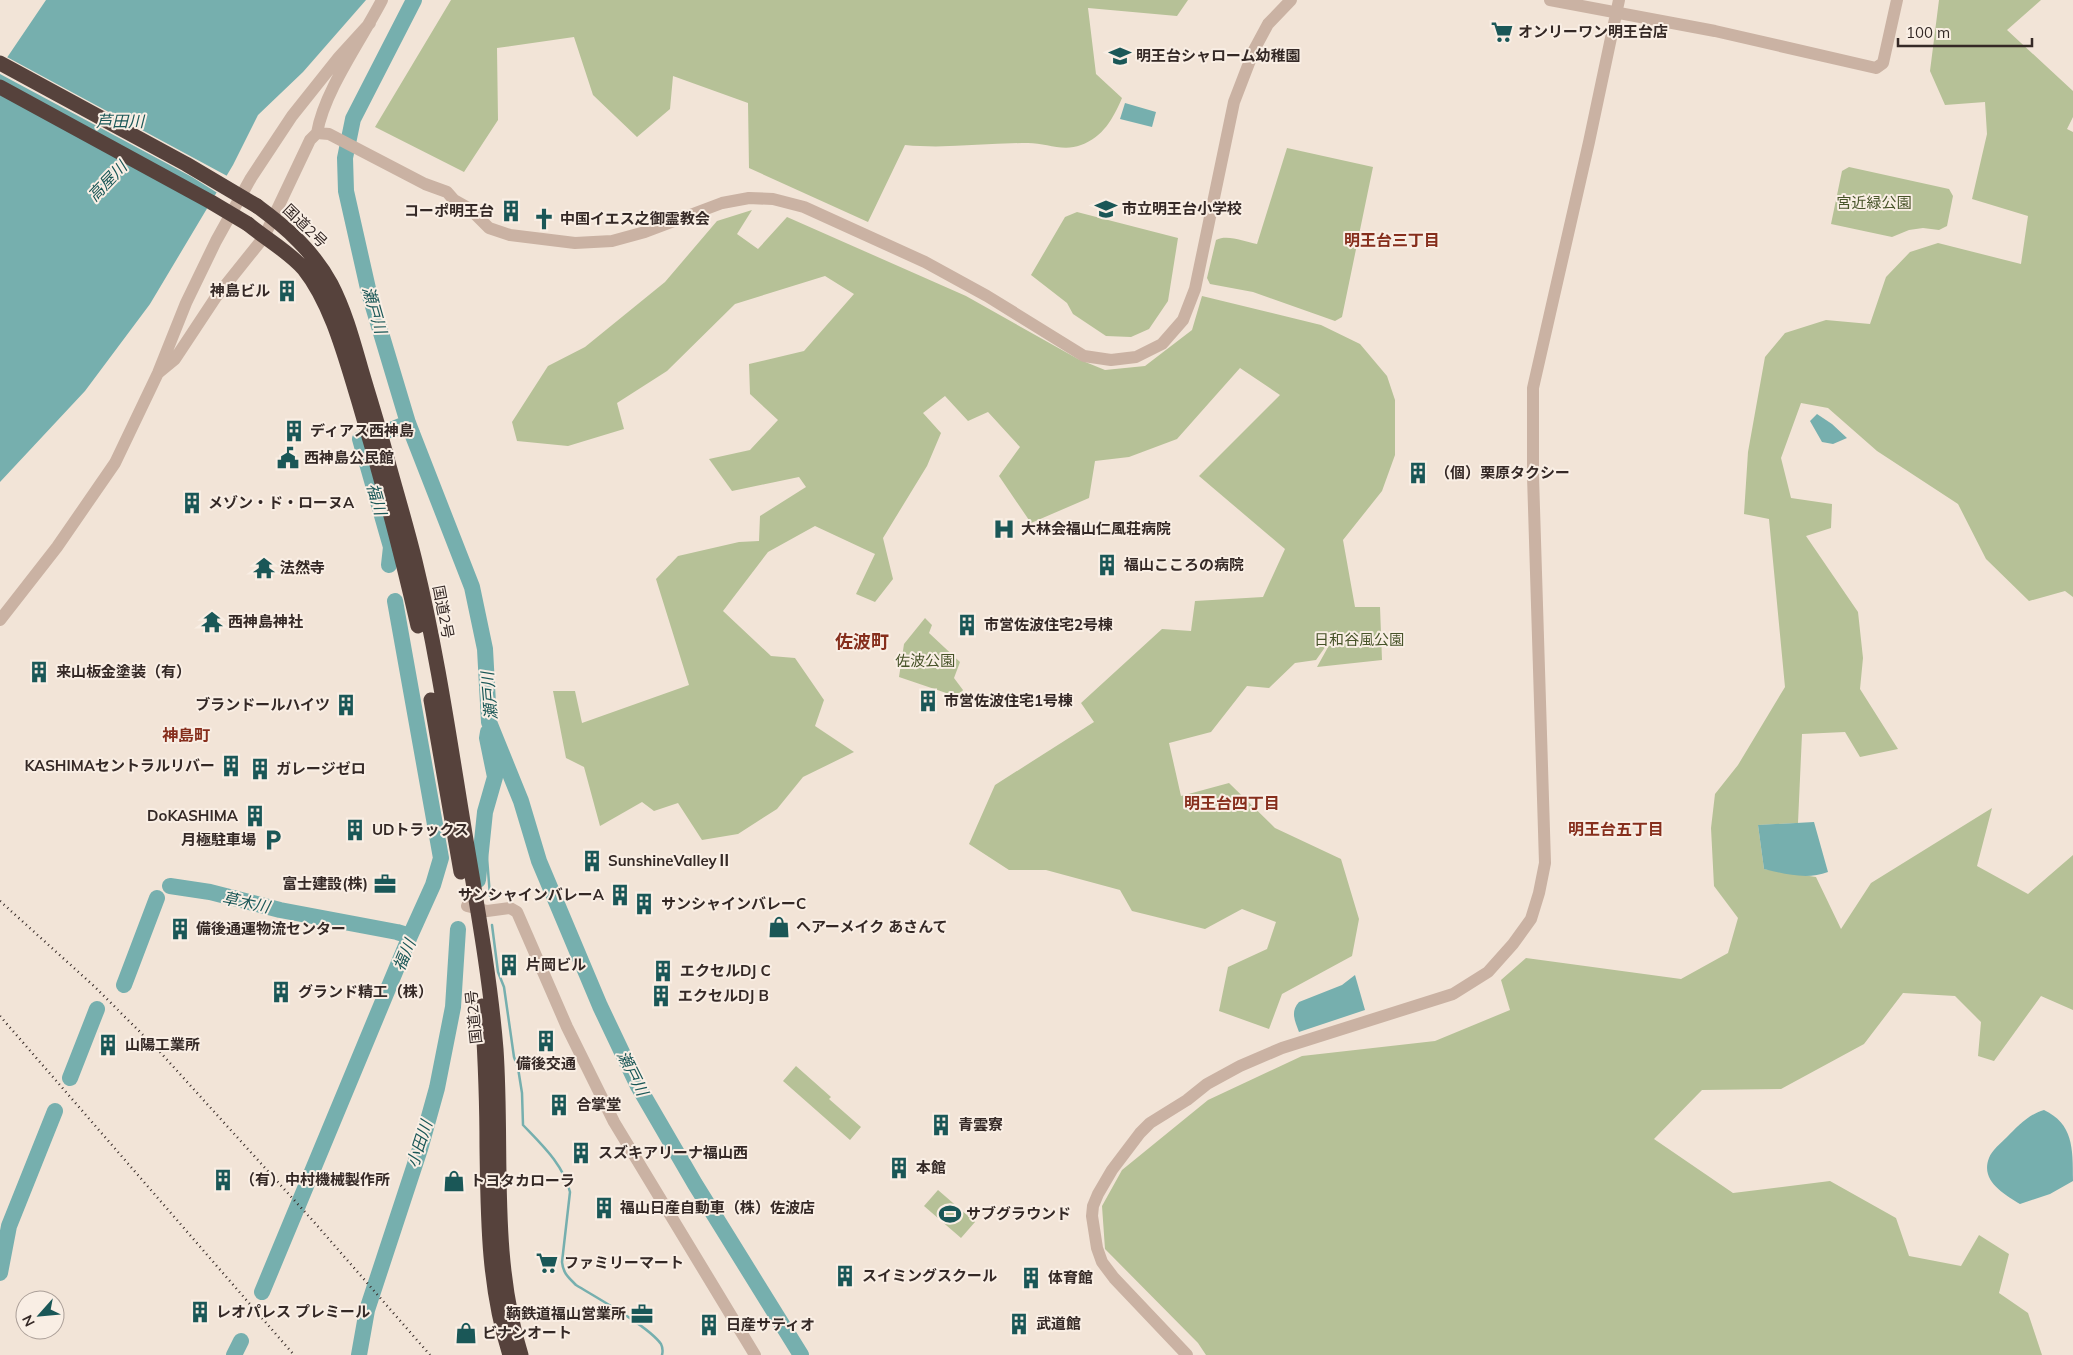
<svg xmlns="http://www.w3.org/2000/svg" width="2073" height="1355" font-family="Mulish,'Noto Sans JP',sans-serif">
<style>
.green{fill:#b6c197}
.water{fill:#76afae}
.pier{fill:#f2e4d7}
.lines{fill:none;stroke-linecap:round;stroke-linejoin:round}
.stream{stroke:#76afae;stroke-width:2.5}
.river{stroke:#76afae;stroke-width:16}
.minor{stroke:#cab2a3;stroke-width:12}
.highway{stroke:#56423c;stroke-width:15}
.rail{stroke:#352926;stroke-width:2.5;stroke-dasharray:1 4;stroke-linecap:butt}
.highway-bridge{stroke:#56423c;stroke-width:15}
.labels{text-anchor:middle;stroke-width:4;stroke-linejoin:round;paint-order:stroke}
.poi-label{font-size:15px;font-weight:bold;fill:#352926;stroke:#f9eee4;text-anchor:start}
.park-label{font-size:15px;fill:#475329;stroke:#f9eee4}
.street-label{font-size:15px;fill:#352926;stroke:#f9eee4}
.water-label{font-size:16px;font-style:italic;fill:#1a5757;stroke:#f9eee4}
.neighbourhood-label{font-size:16px;font-weight:bold;fill:#862e1c;stroke:#f9eee4}
.quarter-label{font-size:18px;font-weight:bold;fill:#862e1c;stroke:#f9eee4}
</style>
<rect width="100%" height="100%" fill="#f2e4d7"/>
<!-- green -->
<path class="green" d="M451,0h737l-11,16 -89,-8 8,66 26,24c-9,21 -19,39 -41,47 -18,7 -35,-2 -53,-2 -41,0 -82,6 -123,2l-37,77 -119,-54 -1,-65 -75,-27 -3,33 -33,28 -44,-42 -19,-58 -77,11 1,72 -34,52 -89,-45z
M1939,0h102l-34,30 66,61v26l-6,12 6,3v465l-8,-6 -36,10 -43,-42 -28,-55 -81,-53 -49,-43 -27,-5 -20,55 10,40 41,6 -1,24 -25,8 52,76 5,46 -3,31 38,60 -38,8 -15,-25 -43,2 -4,89 -40,2 6,44 52,8 25,52 30,-46 121,-75 -15,58 51,28 45,-39v155l-32,-14 -47,65 -16,-5 3,-34 -26,-26 -52,-3 -39,51 -83,45 -79,1 -48,49 79,54 97,-12 66,37 13,38 52,10 18,-31 30,19 -10,39 29,20 14,42h-836l-8,-12 -93,-94 -3,-43 20,-36 86,-70 94,-44 133,-15 75,-31 -9,-30 25,-22 155,21 47,-26 10,-35 -24,-32 -3,-58 4,-34 23,-29 47,-78 -16,-168 -25,-5 4,-62 17,-95 20,-24 41,-13 44,4 16,-47 24,-25 28,-9 83,21 7,-48 -56,-17 15,-65 -2,-32 -40,3 -15,-34z
M1287,148l86,19 -31,150 -7,4 -82,-29 -43,-8 -3,-6 9,-38c12,-6 28,2 41,4z
M1849,167l100,22 4,7 -6,30 -8,4 -16,-2 -14,2 -17,7 -61,-13 11,-53z
M752,210l-15,24 21,15 29,-32 179,79 112,63 27,11 40,-4 47,-36 10,-34 119,29 39,19 27,32 8,24v55l-13,36 -39,49 12,67h25l2,53 -65,7 21,-38 -22,31 -21,3 -26,25 -22,-2 -36,46 -42,11 12,53 48,-13 46,45 66,31 18,60 -7,37 -70,38 -13,35 -50,-18 9,-44 39,-18 9,-27 -34,-13 -37,20 -73,-18 -12,-21 -74,-20h-37l-40,-26 26,-59 99,-63 -13,-19 81,-74 29,2 4,-30 68,-4 22,-48 -86,-73 81,-81 -40,-27 -63,71 -48,18 -34,4 -6,37 -58,25 -32,-47 21,-29 -32,-35 -20,9 -23,-25 -22,17 18,20 -14,33 -44,72 10,41 -18,23 -19,-8 19,-40 -60,-28 -47,26 -45,59 48,45 24,2 29,42 -9,26 39,26 -51,25 -26,32 -39,25 -36,6 -24,-37 -24,8 -12,-9 -42,24 -16,-59 -18,-9 -13,-67h22l7,32 107,-38 -33,-106 22,-23 61,-14 20,-1 1,-25 46,-29 -7,-10 -67,14 -23,-32 41,-9 28,-30 -28,-26 -1,-30 55,-13 50,-57 -29,-18 -90,28 -68,67 -50,32 7,26 -56,17 -51,-5 -5,-19 36,-56 37,-19 80,-65 52,-61z
M1077,212l101,26 -10,63 -19,28 -18,8 -25,-1 -33,-22 -6,-11 -36,-28 34,-58z
M925,618l7,7 -3,8 31,29 -6,16 9,12 -5,7 -59,-20 5,-33z
M796,1066l35,31 -2,2 32,28 -11,13 -67,-59z
M938,1190l37,32 -14,16 -37,-32z"/>
<!-- water -->
<path class="water" d="M46,0h320l-63,72 -45,43 -25,50 -83,139 -65,87 -85,91v-414z
M1125,103l31,9 -4,15 -32,-8z
M1817,414l15,10 15,14 -14,6 -11,-2 -12,-21z
M1814,822l14,50c-21,8 -43,2 -64,-3l-6,-44z
M1355,975l10,35 -66,22c-4,-11 -9,-20 0,-30l43,-17z
M2044,1110c29,14 29,37 29,71l-23,13 -30,10c-16,-10 -40,-23 -31,-46 3,-8 12,-15 18,-21 10,-10 22,-23 37,-27z"/>
<!-- pier -->
<path class="pier" d="M5,56l224,121 -10,17 -27,-17 -192,-103v-10z"/>
<g class="lines">
<!-- stream -->
<path class="stream" d="M484,819l6,77
M492,925l6,47 6,15 10,70 4,11 4,25 1,32c19,20 40,39 47,67l-8,70c1,11 6,15 14,23 21,13 72,41 85,59 2,4 2,7 1,11"/>
<!-- river -->
<path class="river" d="M414,0l-61,119 -8,39 1,33 23,102 39,130 64,164 13,62 4,73 32,79 18,60 61,145 38,80 57,98 106,171
M391,430l17,-7
M363,438l-3,1 31,108 -2,18
M478,880l7,-68 10,-35 -8,-39 1,-6
M170,886l40,6 70,18 117,22 13,4
M124,985l33,-87
M70,1078l27,-69
M0,1273l9,-47 46,-115
M262,1292l148,-356 23,-51 8,-27 -46,-257
M234,1355l7,-14
M359,1355l8,-45 53,-161 17,-61 16,-81 5,-78"/>
<!-- minor -->
<path class="minor" d="M1550,0l165,31 161,37 7,-5 14,-63
M317,133c7,-42 45,-94 65,-133
M158,373l17,-14 41,-62 48,-60 46,-97 7,-7 12,1 96,50 22,8 7,8 16,9 19,19 21,7 65,8 37,-2 33,-9 77,-29 27,-5 24,1 31,8 121,55 62,34 97,60 27,4 25,-3 26,-13 21,-24 12,-31 39,-187 20,-52 14,-26 23,-24
M0,620l57,-73 58,-84 43,-90 28,-70 30,-62 35,-63 41,-62 47,-59 31,-34
M467,906l20,5 23,-3 7,4 50,115 47,95 141,233
M1187,1355l-73,-77 -12,-16 -5,-14 -5,-32 1,-10 5,-12 14,-24 28,-37 10,-10 37,-23 20,-16 33,-18 42,-18 171,-54 35,-22 25,-28 18,-25 8,-26 6,-30 -12,-387v-88l56,-246 30,-142"/>
<!-- highway -->
<path class="highway" d="M257,206c30,22 56,45 74,78 14,27 22,57 30,85 9,31 19,62 27,93 9,33 19,66 27,99 22,90 35,182 50,273 12,72 25,143 31,215 7,103 -6,207 25,306
M248,224c18,15 40,27 56,45 28,35 42,91 55,133 22,74 42,149 59,224
M431,700l30,172
M482,1006c3,47 5,94 5,141 1,70 1,140 23,208"/>
<!-- rail -->
<path class="rail" d="M0,901l95,86 65,65 154,170 116,133
M0,1016l294,339"/>
<!-- highway-bridge -->
<path class="highway-bridge" d="M0,63l186,101 71,42
M0,87l211,115 37,22"/>
</g>
<!-- icons -->
<defs>
<g id="supermarket-bare" transform="scale(1.725)"><path d="M-6-5.5h2.5l.6 2H6L4.5 2H-2.5L-4.4-4H-6ZM-1.5 3.2a1.3 1.3 0 1 0 .1 0ZM3 3.2a1.3 1.3 0 1 0 .1 0Z" fill="#1a5757" stroke="#f9eee4" stroke-width="2.5" paint-order="stroke"/></g>
<g id="school-bare" transform="scale(1.725)"><path d="M0-5L7-2L0 1L-7-2ZM-4 1L0 2.5L4 1V4Q0 6-4 4Z" fill="#1a5757" stroke="#f9eee4" stroke-width="2.5" paint-order="stroke"/></g>
<g id="building-bare" transform="scale(1.725)"><path d="M-4-6H4V6H1V3H-1V6H-4ZM-2.5-4.3h1.7v1.8h-1.7ZM.8-4.3h1.7v1.8H.8ZM-2.5-1h1.7V.8h-1.7ZM.8-1h1.7V.8H.8Z" fill="#1a5757" stroke="#f9eee4" stroke-width="2.5" paint-order="stroke"/></g>
<g id="church-bare" transform="scale(1.725)"><path d="M-1.2-6h2.4v3.5h3.3v2.4h-3.3V6h-2.4V-.1h-3.3v-2.4h3.3Z" fill="#1a5757" stroke="#f9eee4" stroke-width="2.5" paint-order="stroke"/></g>
<g id="civic-bare" transform="scale(1.725)"><path d="M-.6-6.5H3V-4.5H.6V-3L4-1V1h2V6H-6V1h2V-1L-.6-3ZM-1.2 2.5V6h2.4V2.5Z" fill="#1a5757" stroke="#f9eee4" stroke-width="2.5" paint-order="stroke"/></g>
<g id="hospital-bare" transform="scale(1.725)"><path d="M-5-5h3v3.5h4V-5h3V5h-3V1.5h-4V5h-3Z" fill="#1a5757" stroke="#f9eee4" stroke-width="2.5" paint-order="stroke"/></g>
<g id="temple-bare" transform="scale(1.725)"><path d="M0-6L5-2H3V0L6.5 2.5H4V6H1.5V3h-3V6H-4V2.5H-6.5L-3 0V-2H-5Z" fill="#1a5757" stroke="#f9eee4" stroke-width="2.5" paint-order="stroke"/></g>
<g id="parking-bare" transform="scale(1.725)"><path d="M-3.5-5.5H1a3.5 3.5 0 0 1 0 7H-1V5.5H-3.5ZM-1-3.4V-.6H.8a1.4 1.4 0 0 0 0-2.8Z" fill="#1a5757" stroke="#f9eee4" stroke-width="2.5" paint-order="stroke"/></g>
<g id="office-bare" transform="scale(1.725)"><path d="M-6-3h4V-5.5h4V-3h4V5H-6ZM-1-4.5V-3h2v-1.5ZM-6 0V1H6V0Z" fill="#1a5757" stroke="#f9eee4" stroke-width="2.5" paint-order="stroke"/></g>
<g id="shop-bare" transform="scale(1.725)"><path d="M-5-2.5h2.3a2.7 3.5 0 0 1 5.4 0H5L5.5 6h-11ZM-1.5-2.5h3a1.5 2.3 0 0 0-3 0Z" fill="#1a5757" stroke="#f9eee4" stroke-width="2.5" paint-order="stroke"/></g>
<g id="stadium-bare" transform="scale(1.725)"><path d="M0-5a6.5 5 0 1 0 0 10a6.5 5 0 1 0 0-10ZM-3.5-1.8h7v3.6h-7Z" fill="#1a5757" stroke="#f9eee4" stroke-width="2.5" paint-order="stroke"/></g>
</defs>
<g fill-rule="evenodd">
<use href="#supermarket-bare" x="1502" y="32"/>
<use href="#school-bare" x="1120" y="56"/>
<use href="#school-bare" x="1106" y="209"/>
<use href="#building-bare" x="511" y="211"/>
<use href="#church-bare" x="544" y="219"/>
<use href="#building-bare" x="287" y="291"/>
<use href="#building-bare" x="294" y="431"/>
<use href="#civic-bare" x="288" y="458"/>
<use href="#building-bare" x="1418" y="473"/>
<use href="#building-bare" x="192" y="503"/>
<use href="#hospital-bare" x="1004" y="529"/>
<use href="#building-bare" x="1107" y="565"/>
<use href="#temple-bare" x="264" y="568"/>
<use href="#temple-bare" x="212" y="622"/>
<use href="#building-bare" x="967" y="625"/>
<use href="#building-bare" x="39" y="672"/>
<use href="#building-bare" x="928" y="701"/>
<use href="#building-bare" x="346" y="705"/>
<use href="#building-bare" x="231" y="766"/>
<use href="#building-bare" x="260" y="769"/>
<use href="#building-bare" x="255" y="816"/>
<use href="#building-bare" x="355" y="830"/>
<use href="#parking-bare" x="273" y="840"/>
<use href="#building-bare" x="592" y="861"/>
<use href="#office-bare" x="385" y="884"/>
<use href="#building-bare" x="620" y="895"/>
<use href="#building-bare" x="644" y="904"/>
<use href="#shop-bare" x="779" y="927"/>
<use href="#building-bare" x="180" y="929"/>
<use href="#building-bare" x="509" y="965"/>
<use href="#building-bare" x="663" y="971"/>
<use href="#building-bare" x="281" y="992"/>
<use href="#building-bare" x="661" y="996"/>
<use href="#building-bare" x="546" y="1041"/>
<use href="#building-bare" x="108" y="1045"/>
<use href="#building-bare" x="559" y="1105"/>
<use href="#building-bare" x="941" y="1125"/>
<use href="#building-bare" x="581" y="1153"/>
<use href="#building-bare" x="899" y="1168"/>
<use href="#building-bare" x="223" y="1180"/>
<use href="#shop-bare" x="454" y="1181"/>
<use href="#building-bare" x="604" y="1208"/>
<use href="#stadium-bare" x="950" y="1214"/>
<use href="#supermarket-bare" x="547" y="1263"/>
<use href="#building-bare" x="845" y="1276"/>
<use href="#building-bare" x="1031" y="1278"/>
<use href="#building-bare" x="200" y="1312"/>
<use href="#office-bare" x="642" y="1314"/>
<use href="#building-bare" x="1019" y="1324"/>
<use href="#building-bare" x="709" y="1325"/>
<use href="#shop-bare" x="466" y="1333"/>
</g>
<g class="labels">
<!-- poi labels -->
<g class="poi-label">
<text x="1518" y="37">オンリーワン明王台店</text>
<text x="1136" y="61">明王台シャローム幼稚園</text>
<text x="1122" y="214">市立明王台小学校</text>
<text x="494" y="216" text-anchor="end">コーポ明王台</text>
<text x="560" y="224">中国イエス之御霊教会</text>
<text x="270" y="296" text-anchor="end">神島ビル</text>
<text x="310" y="436">ディアス西神島</text>
<text x="304" y="463">西神島公民館</text>
<text x="1435" y="478">（個）栗原タクシー</text>
<text x="208" y="508">メゾン・ド・ローヌA</text>
<text x="1021" y="534">大林会福山仁風荘病院</text>
<text x="1124" y="570">福山こころの病院</text>
<text x="280" y="573">法然寺</text>
<text x="228" y="627">西神島神社</text>
<text x="984" y="630">市営佐波住宅2号棟</text>
<text x="56" y="677">来山板金塗装（有）</text>
<text x="944" y="706">市営佐波住宅1号棟</text>
<text x="330" y="710" text-anchor="end">ブランドールハイツ</text>
<text x="215" y="771" text-anchor="end">KASHIMAセントラルリバー</text>
<text x="276" y="774">ガレージゼロ</text>
<text x="238" y="821" text-anchor="end">DoKASHIMA</text>
<text x="372" y="835">UDトラックス</text>
<text x="256" y="845" text-anchor="end">月極駐車場</text>
<text x="608" y="866">SunshineValleyⅡ</text>
<text x="368" y="889" text-anchor="end">富士建設(株)</text>
<text x="604" y="900" text-anchor="end">サンシャインバレーA</text>
<text x="661" y="909">サンシャインバレーC</text>
<text x="796" y="932">ヘアーメイク あさんて</text>
<text x="196" y="934">備後通運物流センター</text>
<text x="526" y="970">片岡ビル</text>
<text x="680" y="976">エクセルDJ C</text>
<text x="298" y="997">グランド精工（株）</text>
<text x="678" y="1001">エクセルDJ B</text>
<text x="125" y="1050">山陽工業所</text>
<text x="546" y="1069" text-anchor="middle">備後交通</text>
<text x="576" y="1110">合掌堂</text>
<text x="958" y="1130">青雲寮</text>
<text x="598" y="1158">スズキアリーナ福山西</text>
<text x="916" y="1173">本館</text>
<text x="240" y="1185">（有）中村機械製作所</text>
<text x="470" y="1186">トヨタカローラ</text>
<text x="620" y="1213">福山日産自動車（株）佐波店</text>
<text x="966" y="1219">サブグラウンド</text>
<text x="564" y="1268">ファミリーマート</text>
<text x="862" y="1281">スイミングスクール</text>
<text x="1048" y="1283">体育館</text>
<text x="216" y="1317">レオパレス プレミール</text>
<text x="626" y="1319" text-anchor="end">鞆鉄道福山営業所</text>
<text x="1036" y="1329">武道館</text>
<text x="726" y="1330">日産サティオ</text>
<text x="482" y="1338">ビナンオート</text>
</g>
<!-- park labels -->
<g class="park-label">
<text x="1874" y="208">宮近緑公園</text>
<text x="1359" y="645">日和谷風公園</text>
<text x="925" y="666">佐波公園</text>
</g>
<!-- street labels -->
<g class="street-label">
<text transform="translate(305 226) rotate(44)" y="5">国道2号</text>
<text transform="translate(443 612) rotate(79)" y="5">国道2号</text>
<text transform="translate(474 1017) rotate(-96)" y="5">国道2号</text>
</g>
<!-- water labels -->
<g class="water-label">
<text x="120" y="127">芦田川</text>
<text transform="translate(107 181) rotate(-46)" y="6">高屋川</text>
<text transform="translate(375 310) rotate(74)" y="6">瀬戸川</text>
<text transform="translate(377 499) rotate(74)" y="6">福川</text>
<text transform="translate(489 696) rotate(-95)" y="6">瀬戸川</text>
<text transform="translate(246 902) rotate(12)" y="6">草木川</text>
<text transform="translate(404 955) rotate(-67)" y="6">福川</text>
<text transform="translate(633 1073) rotate(63)" y="6">瀬戸川</text>
<text transform="translate(419 1144) rotate(-72)" y="6">小田川</text>
</g>
<!-- neighbourhood labels -->
<g class="neighbourhood-label">
<text x="1392" y="246">明王台三丁目</text>
<text x="186" y="741">神島町</text>
<text x="1232" y="809">明王台四丁目</text>
<text x="1616" y="835">明王台五丁目</text>
</g>
<!-- quarter labels -->
<g class="quarter-label">
<text x="862" y="648">佐波町</text>
</g>
</g>
<!-- north arrow -->
<g transform="translate(40 1315) rotate(243)"><circle r="24" fill="#f9eee4" stroke="#ab9f98"/>
<path d="M0-4L9 19L0 12L-9 19Z" fill="#1a5757"/>
<text y="-8" font-size="14" font-weight="bold" text-anchor="middle" fill="#352926">N</text>
</g>
<!-- scale -->
<path d="M1898 38v8h134v-8" fill="none" stroke="#352926" stroke-width="2.5"/>
<text x="1906" y="38" font-size="15" fill="#352926" stroke="#f9eee4" stroke-width="4" paint-order="stroke">100 m</text>
</svg>
